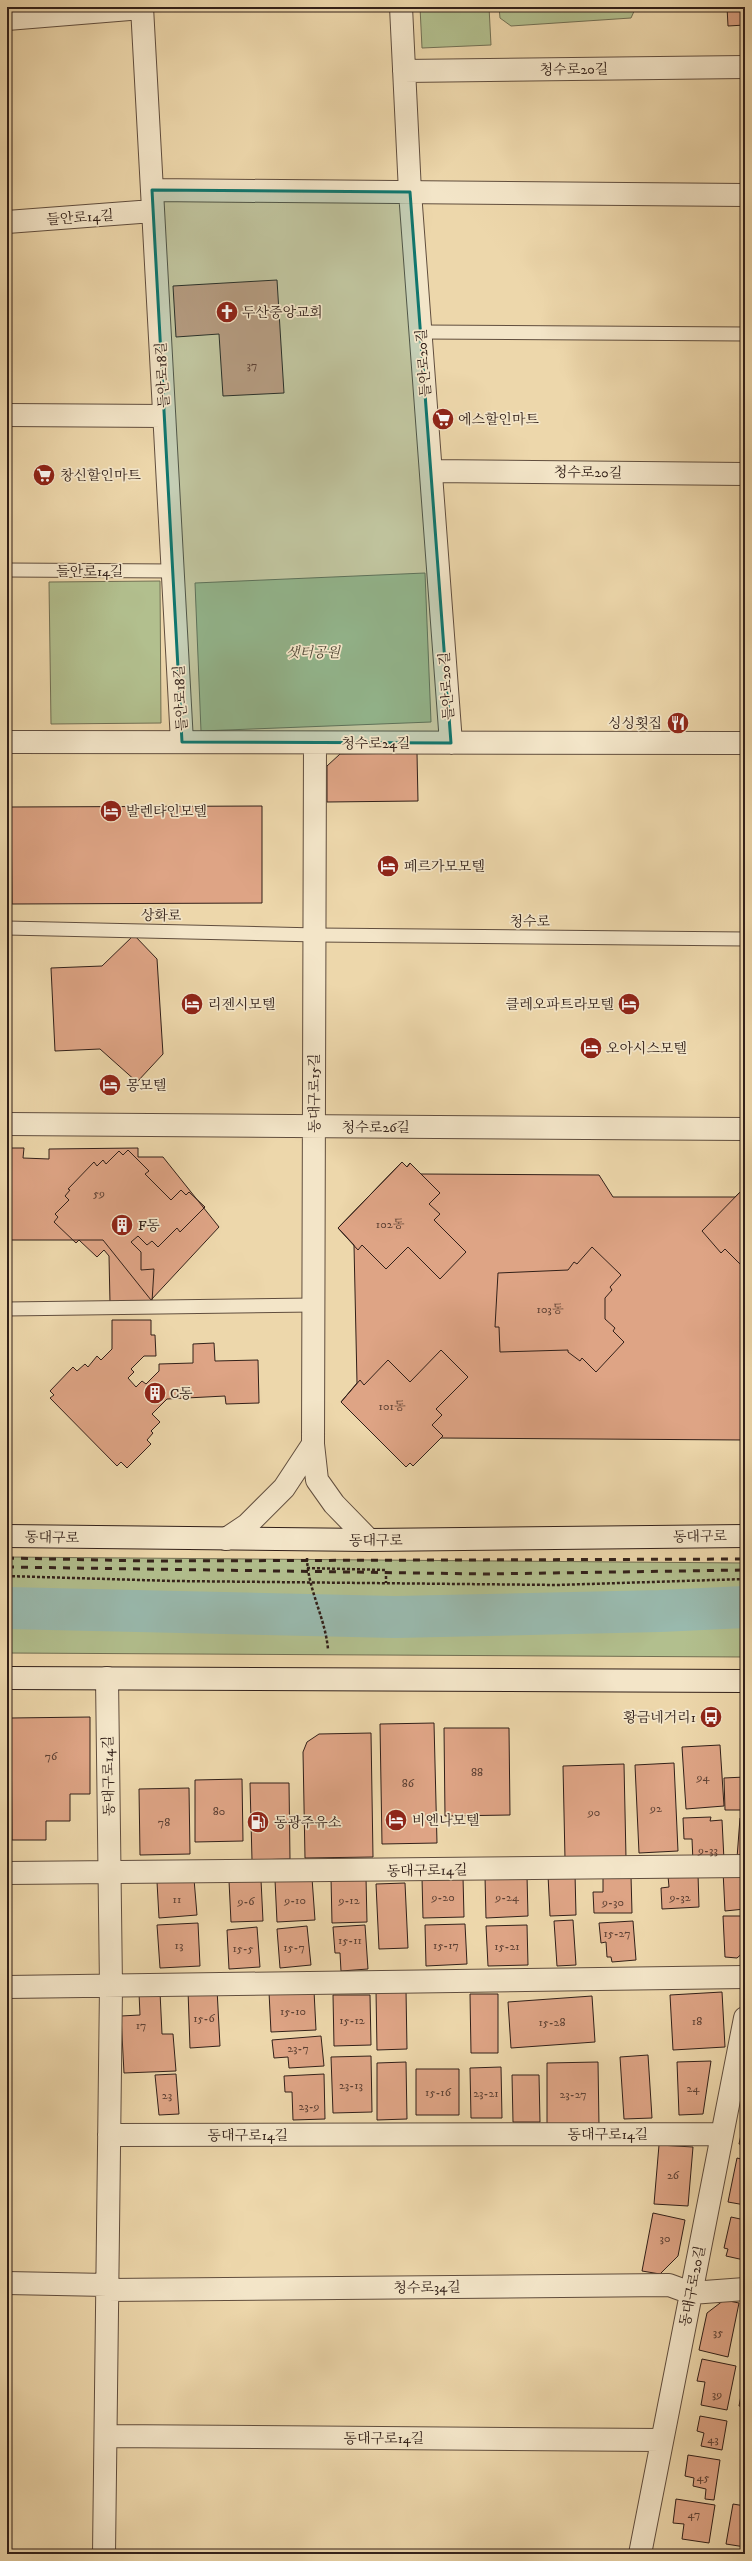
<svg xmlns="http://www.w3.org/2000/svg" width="752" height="2561" font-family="'IM FELL DW Pica','Noto Serif KR',serif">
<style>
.green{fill:#b2bf8e;stroke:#727054}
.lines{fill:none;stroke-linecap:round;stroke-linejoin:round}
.river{stroke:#99b9ad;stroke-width:42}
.building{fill:#dea485;stroke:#322019}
.service-casing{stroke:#614e3e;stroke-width:15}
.minor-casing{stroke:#614e3e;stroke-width:24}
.secondary-casing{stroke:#322019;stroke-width:24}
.path{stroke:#322019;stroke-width:2.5;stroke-dasharray:3 2;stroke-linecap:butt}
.service{stroke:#f3e5c8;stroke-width:13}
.minor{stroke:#f3e5c8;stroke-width:22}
.secondary{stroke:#f3e5c8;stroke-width:22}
.rail{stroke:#322019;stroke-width:3;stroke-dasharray:7 7;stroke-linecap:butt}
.path-bridge{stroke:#322019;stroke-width:2.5;stroke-dasharray:3 2;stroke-linecap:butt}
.marked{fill:#0f766e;fill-opacity:0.2;stroke:#0f766e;stroke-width:3;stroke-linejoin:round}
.labels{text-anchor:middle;stroke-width:3.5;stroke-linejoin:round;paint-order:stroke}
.number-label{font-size:12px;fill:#5d4134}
.street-label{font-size:14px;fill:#322019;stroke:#f3e5c8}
.poi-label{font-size:14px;fill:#322019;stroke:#f3e5c8;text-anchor:start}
.park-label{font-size:14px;font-style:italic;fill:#524836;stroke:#f3e5c8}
</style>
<rect width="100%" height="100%" fill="#edd7ab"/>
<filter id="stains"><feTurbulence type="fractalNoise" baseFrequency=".005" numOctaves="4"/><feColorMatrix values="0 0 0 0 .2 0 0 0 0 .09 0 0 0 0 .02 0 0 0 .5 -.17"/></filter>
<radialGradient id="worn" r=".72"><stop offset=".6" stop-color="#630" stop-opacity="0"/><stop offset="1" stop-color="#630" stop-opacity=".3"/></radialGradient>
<!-- green -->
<path class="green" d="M420,7h69l2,38 -69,3z
M499,7h137l-5,11 -120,8 -11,-8z
M425,573l6,149 -230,9 -6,-148z
M160,581l1,142 -110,1 -2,-142z
M7,1557l738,6v94l-738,-4z"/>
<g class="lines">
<!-- river -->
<path class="river" d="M7,1608l388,9 265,-6 85,-4"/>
</g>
<!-- building -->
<path class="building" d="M727,7h18v18l-17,1z
M277,280l7,113 -61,3 -4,-62 -43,3 -3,-51z
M417,753l1,48 -91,1v-36l13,-12z
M262,806v97l-250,1 -1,-97z
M134,935l23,24 6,95 -26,28 -37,-33 -45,2 -4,-83 51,-2z
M7,1148h17l-1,10 26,1v-10l89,-1v9h25l56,70 -68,73 -48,-60h-96z
M128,1150l21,21 -4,3 26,26 10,-10 5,5 3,-3 16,15 -25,25 -3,-4 -19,19 -6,-6 -5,4 -9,-9 -7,6 10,10v18l13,-1 -2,33 -42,1 -1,-47 -5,-6 -7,7 -18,-17 -3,3 -22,-21 4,-5 -3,-3 14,-14 -4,-4 5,-6 -2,-1 26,-27 3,4 6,-6 3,4 13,-13 4,4z
M402,1162l5,5 3,-4 30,30 -11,11 11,10 -6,6 32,32 -26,27 -32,-32 -22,22 -24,-24 -4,5 -20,-22z
M402,1162l5,5 3,-4 11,11 178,1 14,22h122l10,-10v253l-304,-2 -28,28 -3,-3 -4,4 -65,-65 16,-19 -3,-138 -16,-17z
M745,1187v82l-20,-20 -4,4 -19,-22z
M592,1247l29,28 -11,12 2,3 -7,8v21l10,9 -2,3 11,11 -28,30 -14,-14 -2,3 -12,-9v-2l-68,2 -1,-25h-4l3,-54 70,-3 6,-8 3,2z
M112,1320h39v15h4l1,21h-12l-13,13 3,3 -6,6 8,9 6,-6 4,3 13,-13v-7l34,-1v-19l21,-1 1,18 43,-1 1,43 -33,1 -1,-8 -58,3 -15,15 8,8 -9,9 2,2 -6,7 4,4 -24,24 -6,-6 -4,4 -67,-68 4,-3 -4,-4 23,-24 4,4 8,-7 3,3 9,-11 4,4 11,-11z
M441,1350l27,27 -32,32 6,6 -10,10 11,11 -30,30 -3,-3 -4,4 -65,-65 19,-22 4,5 24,-25 22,22z
M90,1717v77h-20v27h-24v19h-34l-1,-122z
M434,1723l3,120 -55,1 -2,-120z
M444,1728h65l1,87 -65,1z
M371,1733l2,124 -68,1 -2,-106 4,-10 12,-8z
M720,1745l4,61 -38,3 -4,-62z
M674,1763l4,88 -39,2 -4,-88z
M624,1764l2,94 -61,1 -2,-93z
M745,1777v33h-20l-1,-32z
M242,1779l1,62 -48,1v-62z
M250,1783h39l1,76 -38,1z
M189,1788l1,66 -50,1 -1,-66z
M711,1817l-1,4 12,-1 2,40 -31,2 -1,-23h-8l-1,-21z
M740,1818l5,1v40l-8,-1z
M745,1870v39l-20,2 -2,-40z
M575,1874l1,41 -26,1 -2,-41z
M698,1874l1,33 -37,2 -1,-21 8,-1 -1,-11z
M527,1876l1,40 -42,2 -1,-41z
M603,1876h28l1,37h-38l-1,-21h10z
M463,1877l1,40 -41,1 -1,-40z
M312,1878l3,42 -38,2 -2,-42z
M331,1878h35l1,44 -35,1z
M194,1879l3,36 -38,3 -2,-36z
M261,1880l2,41 -32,1 -2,-41z
M405,1883l3,65 -29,1 -3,-65z
M723,1916h22v35l-8,7 -12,-1z
M573,1920l3,45 -19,1 -3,-45z
M633,1921l3,39 -24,2 -1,-5h-4l-1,-15 -5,1 -2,-20z
M198,1923l2,43 -40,2 -3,-43z
M465,1924l2,40 -41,2 -1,-41z
M365,1925l3,44 -27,2 -1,-18h-5l-2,-26z
M527,1925l1,40 -40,1 -2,-40z
M307,1926l4,39 -31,3 -3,-39z
M257,1927l3,40 -31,2 -2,-39z
M217,1989l3,57 -30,2 -2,-58z
M406,1990l1,59 -30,1 -1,-59z
M314,1991l2,39 -45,2 -2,-40z
M160,1992l2,42h11l3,37 -52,2 -3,-57 19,-1 -1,-22z
M722,1992l3,55 -52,3 -3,-55z
M470,1994h28v59h-27z
M333,1995h37l1,50 -37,1z
M592,1996l3,46 -84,6 -3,-46z
M321,2036l3,30 -35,2 -1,-11 -14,1 -2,-18z
M648,2055l4,63 -28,1 -4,-62z
M371,2056l1,56 -39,1 -2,-56z
M711,2061l-8,53 -24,1 -2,-53z
M406,2062l1,57 -30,1v-57z
M598,2062l1,64h-52v-63z
M501,2067l1,51h-31l-1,-50z
M416,2069h43v46h-43z
M176,2074l3,40 -20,1 -4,-40z
M324,2074l1,45 -32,1 -1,-28h-7l-1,-16z
M512,2075h27l1,47h-27z
M745,2116v29l-6,-1z
M659,2145l34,2 -5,59 -34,-2z
M737,2158l8,2v45l-17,-3z
M653,2213l32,7 -7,36 -18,18 -18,-3z
M731,2217l14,3 -1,40 -18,-4 2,-7 -4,-1z
M724,2300l15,3 -11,54 -29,-7 8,-37z
M702,2359l34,7 -9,44 -26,-5 4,-23 -8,-1z
M745,2375v32l-6,-1z
M700,2416l27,5 -5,29 -21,-4 3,-13 -7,-2z
M745,2441v26l-4,-1z
M688,2455l32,5 -6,40 -9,-1 1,-10 -13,-3 1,-8 -9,-2z
M676,2499l39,6 -6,38 -27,-4 2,-15 -11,-1z
M733,2504l12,2v41l-19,-3z"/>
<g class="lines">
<!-- service casing -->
<g class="service-casing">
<path id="service" d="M421,332l324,2
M7,570l166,1
M7,928l310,7 428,4
M7,1309l306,-4"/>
</g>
<!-- minor casing -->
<g class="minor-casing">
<path id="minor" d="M142,7l40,735
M401,7l9,185 41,551
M7,19l135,-11
M404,71l341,-4
M152,190l593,5
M7,222l146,-11
M7,415l157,1
M431,471l314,3
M7,742l738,1
M315,743l-2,701 4,36 17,24 35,36
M7,1124l738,5
M226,1539l21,-14 37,-37 29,-44
M7,1873l738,-7
M7,1987l738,-10
M109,2135l613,-1
M7,2283l100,2
M107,2290l562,-5 22,8 54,-4
M106,2436l556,4
M104,2554l7,-567 -4,-309
M640,2554l105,-536"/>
</g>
<!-- secondary casing -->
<g class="secondary-casing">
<path id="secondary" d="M7,1536l362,4 376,-4
M7,1678l738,3"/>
</g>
<!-- path -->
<path class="path" d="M307,1568l79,2v13
M7,1576l167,5 383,4 188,-6"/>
<!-- service -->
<use href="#service" class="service"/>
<!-- minor -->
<use href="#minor" class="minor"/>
<!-- secondary -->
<use href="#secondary" class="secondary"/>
<!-- rail -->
<path class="rail" d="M7,1558l141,3 597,-2
M7,1567l479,7 259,-4"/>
<!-- path-bridge -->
<path class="path-bridge" d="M307,1558c1,32 18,59 21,91"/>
</g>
<!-- marked area -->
<path class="marked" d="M152,190l258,2 41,551 -269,-1z"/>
<!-- icons -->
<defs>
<g id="church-disc" transform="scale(1.15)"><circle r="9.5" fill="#8f2418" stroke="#f3e5c8"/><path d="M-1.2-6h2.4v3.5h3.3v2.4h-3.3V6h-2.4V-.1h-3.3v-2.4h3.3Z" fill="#fff"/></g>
<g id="supermarket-disc" transform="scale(1.15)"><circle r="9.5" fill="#8f2418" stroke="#f3e5c8"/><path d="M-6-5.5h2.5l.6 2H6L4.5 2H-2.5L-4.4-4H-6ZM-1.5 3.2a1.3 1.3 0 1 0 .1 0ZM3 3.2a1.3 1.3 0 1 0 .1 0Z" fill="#fff"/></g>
<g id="restaurant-disc" transform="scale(1.15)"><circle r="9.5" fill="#8f2418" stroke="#f3e5c8"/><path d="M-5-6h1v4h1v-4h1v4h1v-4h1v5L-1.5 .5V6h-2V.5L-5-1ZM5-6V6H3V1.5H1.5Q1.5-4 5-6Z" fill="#fff"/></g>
<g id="hotel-disc" transform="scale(1.15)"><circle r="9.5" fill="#8f2418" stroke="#f3e5c8"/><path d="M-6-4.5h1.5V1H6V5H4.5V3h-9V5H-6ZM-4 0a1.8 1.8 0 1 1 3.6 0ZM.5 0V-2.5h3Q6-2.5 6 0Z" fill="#fff"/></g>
<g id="building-disc" transform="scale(1.15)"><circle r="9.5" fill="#8f2418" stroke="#f3e5c8"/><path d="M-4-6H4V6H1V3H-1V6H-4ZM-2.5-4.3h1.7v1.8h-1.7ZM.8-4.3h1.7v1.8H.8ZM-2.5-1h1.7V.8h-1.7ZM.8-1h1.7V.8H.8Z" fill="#fff"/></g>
<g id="bus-disc" transform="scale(1.15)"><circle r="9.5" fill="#8f2418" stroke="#f3e5c8"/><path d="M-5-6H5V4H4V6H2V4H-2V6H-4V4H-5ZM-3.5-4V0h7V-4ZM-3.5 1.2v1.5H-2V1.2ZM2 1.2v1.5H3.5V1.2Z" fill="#fff"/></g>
<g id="fuel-disc" transform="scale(1.15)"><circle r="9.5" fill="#8f2418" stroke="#f3e5c8"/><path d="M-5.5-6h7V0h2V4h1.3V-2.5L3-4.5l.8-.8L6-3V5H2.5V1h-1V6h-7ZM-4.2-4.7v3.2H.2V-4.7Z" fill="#fff"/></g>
</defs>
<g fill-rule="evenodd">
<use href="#church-disc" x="227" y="312"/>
<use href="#supermarket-disc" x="443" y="419"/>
<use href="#supermarket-disc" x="44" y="475"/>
<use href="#restaurant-disc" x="678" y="723"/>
<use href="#hotel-disc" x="111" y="811"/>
<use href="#hotel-disc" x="388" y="866"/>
<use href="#hotel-disc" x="192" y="1004"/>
<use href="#hotel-disc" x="629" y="1004"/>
<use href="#hotel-disc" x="591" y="1048"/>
<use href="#hotel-disc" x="110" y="1085"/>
<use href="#building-disc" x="122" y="1225"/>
<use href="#building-disc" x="155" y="1393"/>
<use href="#bus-disc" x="711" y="1717"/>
<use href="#hotel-disc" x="396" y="1820"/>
<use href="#fuel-disc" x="258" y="1822"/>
</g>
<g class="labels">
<!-- number labels -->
<g class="number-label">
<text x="252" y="369">37</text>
<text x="99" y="1197">59</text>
<text x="390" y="1228">102동</text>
<text x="550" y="1313">103동</text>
<text x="392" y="1410">101동</text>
<text x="51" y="1760">76</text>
<text x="477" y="1776">88</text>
<text x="703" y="1781">94</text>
<text x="408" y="1787">86</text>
<text x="656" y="1812">92</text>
<text x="219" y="1815">80</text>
<text x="594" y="1816">90</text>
<text x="164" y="1826">78</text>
<text x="708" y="1854">9-33</text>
<text x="443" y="1901">9-20</text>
<text x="507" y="1901">9-24</text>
<text x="680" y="1901">9-32</text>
<text x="177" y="1903">11</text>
<text x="295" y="1904">9-10</text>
<text x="349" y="1904">9-12</text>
<text x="246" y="1905">9-6</text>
<text x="613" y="1906">9-30</text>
<text x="617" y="1937">15-27</text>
<text x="350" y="1944">15-11</text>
<text x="179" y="1949">13</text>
<text x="446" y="1949">15-17</text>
<text x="507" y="1950">15-21</text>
<text x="294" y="1951">15-7</text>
<text x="243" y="1952">15-5</text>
<text x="293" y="2015">15-10</text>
<text x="204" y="2022">15-6</text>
<text x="352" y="2024">15-12</text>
<text x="697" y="2025">18</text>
<text x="552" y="2026">15-28</text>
<text x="141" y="2029">17</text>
<text x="298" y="2052">23-7</text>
<text x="351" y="2089">23-13</text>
<text x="693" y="2092">24</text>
<text x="438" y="2096">15-16</text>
<text x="486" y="2097">23-21</text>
<text x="573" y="2098">23-27</text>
<text x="167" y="2099">23</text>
<text x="309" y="2110">23-9</text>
<text x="673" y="2179">26</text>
<text x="665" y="2242">30</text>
<text x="718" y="2336">35</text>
<text x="717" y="2398">39</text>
<text x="713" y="2443">43</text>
<text x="703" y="2481">45</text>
<text x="694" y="2518">47</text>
</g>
<!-- street labels -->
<g class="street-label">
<text transform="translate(574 69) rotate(-1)" y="5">청수로20길</text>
<text transform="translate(80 217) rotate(-4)" y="5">들안로14길</text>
<text transform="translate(423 363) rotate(-94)" y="5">들안로20길</text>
<text transform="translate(162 375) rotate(-93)" y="5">들안로18길</text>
<text transform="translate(588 472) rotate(1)" y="5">청수로20길</text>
<text x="90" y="576">들안로14길</text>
<text transform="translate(446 686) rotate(-94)" y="5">들안로20길</text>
<text transform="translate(180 698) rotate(-93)" y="5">들안로18길</text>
<text x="376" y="748">청수로24길</text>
<text transform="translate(161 915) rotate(1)" y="5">상화로</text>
<text x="530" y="926">청수로</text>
<text transform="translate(314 1093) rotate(-90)" y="5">동대구로15길</text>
<text x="376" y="1132">청수로26길</text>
<text transform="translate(700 1536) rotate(-1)" y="5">동대구로</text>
<text transform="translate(52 1537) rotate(1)" y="5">동대구로</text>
<text x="376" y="1545">동대구로</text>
<text transform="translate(108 1776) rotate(-91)" y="5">동대구로14길</text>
<text transform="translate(427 1870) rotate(-1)" y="5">동대구로14길</text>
<text x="608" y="2139">동대구로14길</text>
<text x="248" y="2140">동대구로14길</text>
<text transform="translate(692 2286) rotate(-79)" y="5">동대구로20길</text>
<text transform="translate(427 2287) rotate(-1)" y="5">청수로34길</text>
<text x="384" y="2443">동대구로14길</text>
</g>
<!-- poi labels -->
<g class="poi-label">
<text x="242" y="317">두산중앙교회</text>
<text x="458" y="424">에스할인마트</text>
<text x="60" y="480">창신할인마트</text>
<text x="662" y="728" text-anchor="end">싱싱횟집</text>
<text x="126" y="816">발렌타인모텔</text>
<text x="404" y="871">페르가모모텔</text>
<text x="208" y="1009">리젠시모텔</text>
<text x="614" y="1009" text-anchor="end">클레오파트라모텔</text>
<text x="606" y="1053">오아시스모텔</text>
<text x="126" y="1090">몽모텔</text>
<text x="138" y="1230">F동</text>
<text x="170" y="1398">C동</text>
<text x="696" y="1722" text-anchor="end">황금네거리1</text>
<text x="412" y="1825">비엔나모텔</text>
<text x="274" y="1827">동광주유소</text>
</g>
<!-- park labels -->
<g class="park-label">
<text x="313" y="657">샛터공원</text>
</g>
</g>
<!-- margin -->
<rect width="752" height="2561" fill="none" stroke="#edd7ab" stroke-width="24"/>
<rect x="8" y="8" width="736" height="2545" fill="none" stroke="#322019" stroke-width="2"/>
<rect x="12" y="12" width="728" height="2537" fill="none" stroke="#322019"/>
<rect width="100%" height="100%" filter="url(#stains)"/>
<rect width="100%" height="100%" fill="url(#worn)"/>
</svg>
